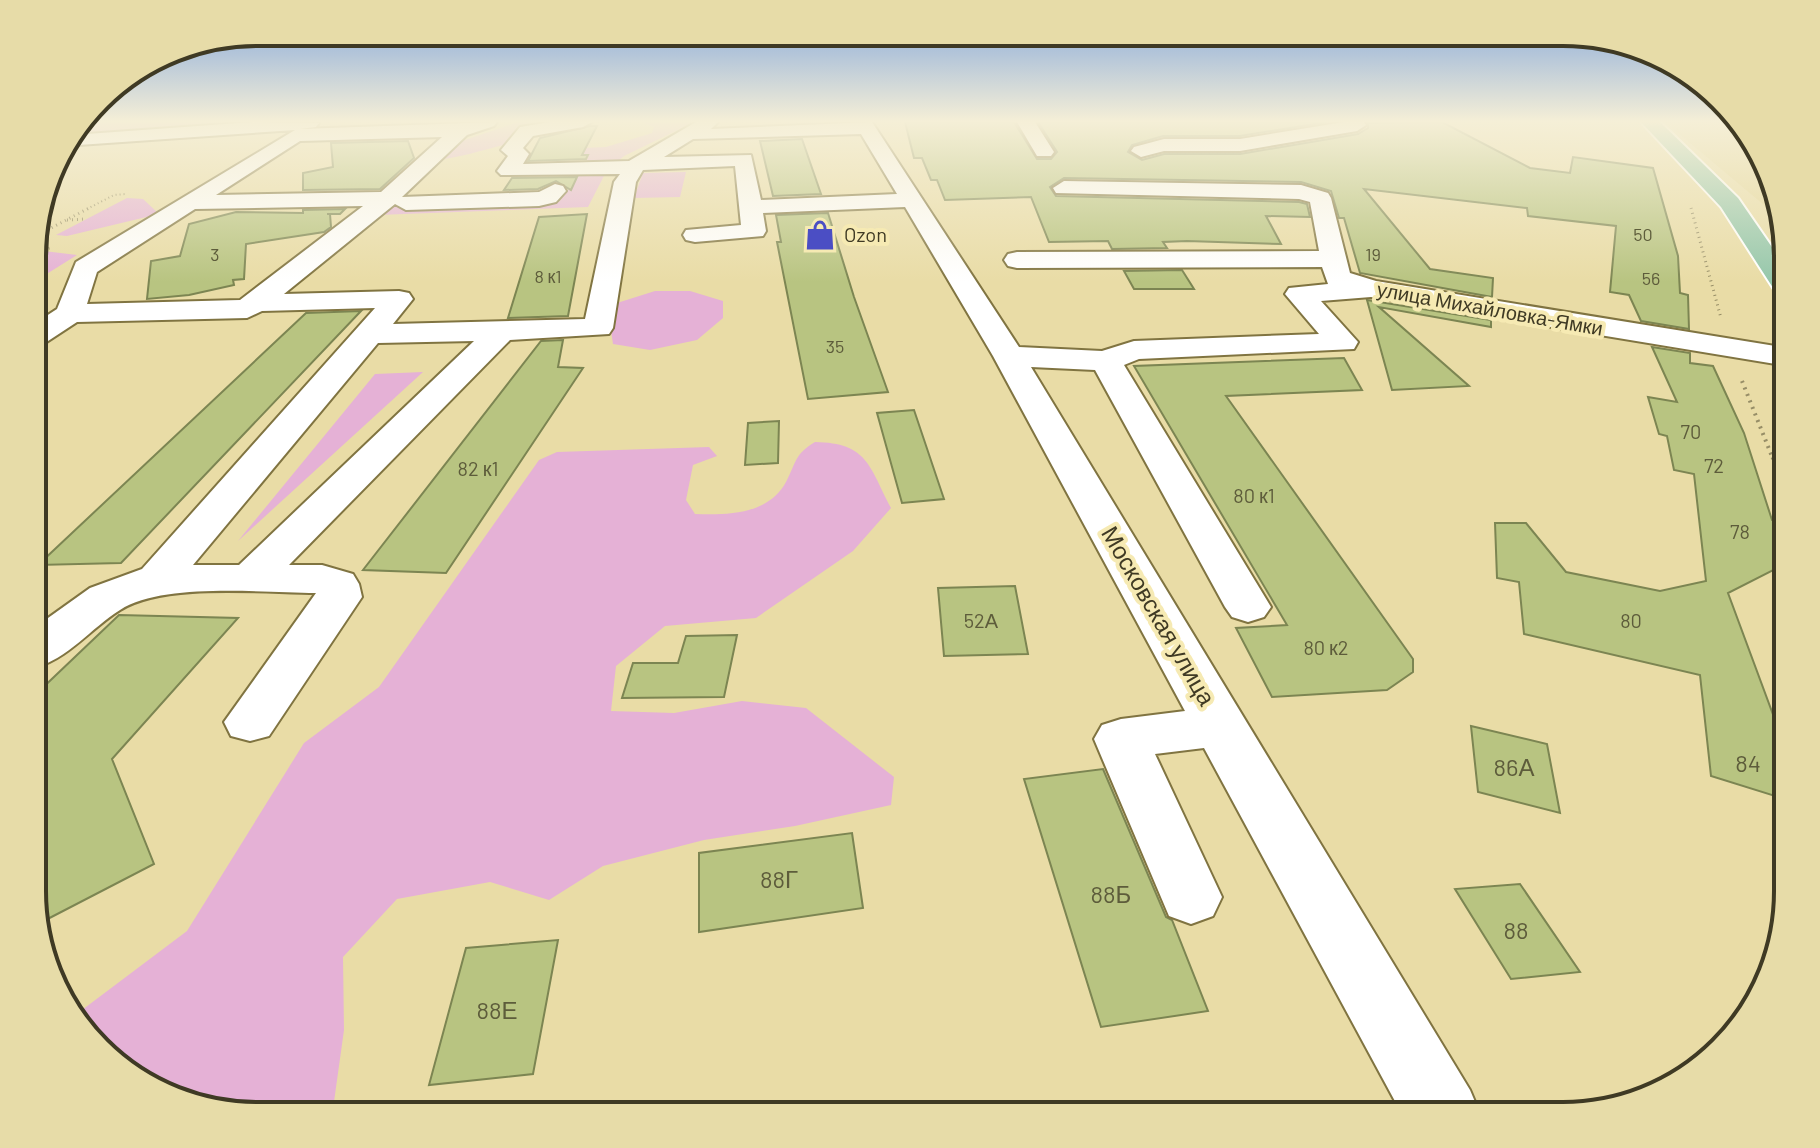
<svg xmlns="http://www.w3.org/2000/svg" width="1820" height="1148" font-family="Barlow,sans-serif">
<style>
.built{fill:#e4d697}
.green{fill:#e5b1d6}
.building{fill:#b8c481;stroke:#7c8552;stroke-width:2}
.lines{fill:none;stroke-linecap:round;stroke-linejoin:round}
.minor-casing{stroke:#807441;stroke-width:4}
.major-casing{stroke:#fff;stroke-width:4}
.path-far3{stroke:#978e67;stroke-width:2;stroke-dasharray:1 3;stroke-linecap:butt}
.path-far2{stroke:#978e67;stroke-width:3;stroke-dasharray:1 4;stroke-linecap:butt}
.path-far1{stroke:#978e67;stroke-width:4;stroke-dasharray:2 5;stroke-linecap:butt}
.path{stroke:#978e67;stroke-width:5;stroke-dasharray:2 6;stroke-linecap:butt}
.minor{fill:#fff;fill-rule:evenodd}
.major{fill:#95c7ab;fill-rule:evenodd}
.labels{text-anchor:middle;stroke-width:8;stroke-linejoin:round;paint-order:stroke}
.far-number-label{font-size:18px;fill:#5d5c3b}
.far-poi-label{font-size:20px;fill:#3f3a24;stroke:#f6eab3;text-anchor:start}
.far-street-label{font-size:20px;fill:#3f3a24;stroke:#f6eab3}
.number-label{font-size:20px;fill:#5d5c3b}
.street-label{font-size:24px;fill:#3f3a24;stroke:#f6eab3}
.near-number-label{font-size:24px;fill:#5d5c3b}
.rim{fill:none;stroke:#3f3a24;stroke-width:4}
</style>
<rect width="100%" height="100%" fill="#e9dca6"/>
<!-- built -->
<path class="built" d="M1665,122h71l22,22 28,92 -22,-31z"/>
<!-- green -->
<path class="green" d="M83,122h219l-233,17z
M518,122h54c-27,3 -51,-1 -69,23 -23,6 -42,12 -66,15l19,-17z
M642,122h52l-70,34 -11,9 -28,1 4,-12 -33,1 3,-6 47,-2 46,-14 2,-6z
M606,172l-18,35 -210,8 19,-17 2,9 160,-5 21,-28z
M686,172l-6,25 -46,1 9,-25z
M127,198l16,1 16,15 -92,22 -11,-1z
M44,251l33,4 -32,20h-11v-21z
M655,291h35l33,10v17l-26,22 -47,10 -37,-6 -3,-20 7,-21z
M423,372l-185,169 137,-167z
M815,442c53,1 54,24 76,66l-38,43 -97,67 -91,8 -49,40 -5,45 63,2 68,-12 64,7 88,69 -3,28 -96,21 -91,14 -101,26 -54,34 -59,-18 -93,17 -54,58 1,73 -12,86h-75l-125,-38 -58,-62 113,-85 117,-188 75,-56 160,-227 18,-8 152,-5 8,9 -24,9 -7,35 9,14c32,1 73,1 91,-32 11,-21 8,-27 29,-40z"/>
<!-- building -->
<path class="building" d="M905,122h109l23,37h14l6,-7 -19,-30h289l-87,14h-77l-31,9 -4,7 14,8 22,-6h76l118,-20 10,-6v-5l74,-1 88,46 40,5 3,-16 80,11 25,88 2,37 8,2 1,34 -48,-8 -12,-26 -19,-3 6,-66 -88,-10 -1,-8 -163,-19 66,80 63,9 -1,19 -132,-24 -16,-55h-5l-8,-27 -30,-9 -237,-4 -14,9 6,9 243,6 8,2 3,13 -44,-1 15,28 -94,-3 -24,1 4,6 -55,1 -4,-8 -59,1 -18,-45 -86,3 -8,-20h-6l-9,-22h-8z
M590,126h7l-15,29h6l-2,4 -58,2 12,-23z
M802,139l19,55 -48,2 -13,-55z
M408,141l6,17 -34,31 -77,1v-17l30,-6 -2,-24z
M577,177l-6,13 -15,-9 -18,8 -34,1 8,-12z
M345,209l-5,5h-13h3l1,13 -7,5 -78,12 -2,35 -11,1 1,5 -45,10 -42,4 4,-38 29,-5 9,-32 47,-12 67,1v-3z
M828,213l26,84 34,95 -80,7 -31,-157h4l-5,-27z
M587,214l-19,102 -60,2 31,-101z
M1182,270l12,19h-60l-10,-18z
M1367,300l124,20v7l-112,-20 90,79 -77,4z
M361,311l-240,252 -83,2 268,-252z
M563,340l-5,27 25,1 -137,205 -83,-3 178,-229z
M1652,347l38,6v10l23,3 31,67 28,87 5,1 10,42 -59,30 60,162v45l-77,-24 -11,-101 -176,-41 -5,-52 -22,-4 -2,-55h31l40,49 94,19 46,-10 -12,-107 -20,-4 -7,-34 -8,-2 -11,-37 29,5z
M1344,358l18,32 -136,6 187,263v13l-26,18 -115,7 -36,-69 51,-3 -153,-259z
M914,410l30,89 -42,4 -25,-90z
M779,421l-1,42 -33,2 3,-42z
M1015,586l13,68 -84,2 -6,-68z
M119,615l119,3 -126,141 42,105 -118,61 -2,-229z
M737,635l-13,62 -102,1 11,-35h45l8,-27z
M1471,726l76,18 13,69 -82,-21z
M1103,769l63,148 6,3 36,91 -107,16 -77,-248z
M852,833l11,75 -164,24v-79z
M1520,884l60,88 -69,7 -56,-90z
M558,940l-25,134 -104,11 37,-137z"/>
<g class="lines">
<!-- minor casing -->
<g class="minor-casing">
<path id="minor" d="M253,122l66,1 -3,4 -16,2 197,-7 -3,4 -27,9 -65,62 137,-5 16,-8 8,2 3,5 -10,11 -17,4 -133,4 -11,-6 -111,90 115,-3 10,2 4,6 -20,25 192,-5 29,-137 6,-8 -119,1 -4,-4 11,-15 -7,-6 19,-23 30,-5h42l-9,5 -50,9 -10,12 6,6 -6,10 106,-3 67,-39h22l-7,7 161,-7 147,225 83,4 32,-10 185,-7 -34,-40 4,-6 39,-4 -6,-17 -305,1 -9,-2 -4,-6 4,-6 9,-2 302,-1 -9,-49 -11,-3 -243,-6 -3,-5 11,-7 237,4 27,8 3,5 19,75 26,8 411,67v18l-416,-69 -50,4 37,41 -4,7 -215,10 -15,6 147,242 -7,10 -16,5 -16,-5 -7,-10 -130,-237 -64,-3 439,723 11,26h-78l-199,-368 -49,6 67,143 -9,19 -22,8 -22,-8 -75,-177 8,-14 19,-6 64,-8 -192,-355 -88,-149 -142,6 3,18 -3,5 -68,6 -9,-2 -3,-5 3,-5 55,-5 -6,-59 -92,4 -7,12 -23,146 -4,6 -99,6 -221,225h33l31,9 6,10 3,13 -93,139 -19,5 -19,-5 -7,-14 92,-129c-53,0 -152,-11 -196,17 -29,18 -52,49 -86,58v-40l56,-40 52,-19 233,-261 -113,3 -15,7 -170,4 -32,21 -11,3v-22l23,-15 19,-47 219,-132 -231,16 9,-11zM861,134l36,60 -136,6 -10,-45 -87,2 29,-18zM442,137l-61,55 -165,3 84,-54zM363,206l-123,94 -153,4 10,-32 98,-63zM474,341l-235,224h-46l185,-222z
M1017,122h18l19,30 -3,4h-14z
M1344,122h20l2,3 -9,6 -117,20h-76l-23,6 -10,-6 3,-4 30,-8h76z"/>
</g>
<!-- major casing -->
<g class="major-casing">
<path id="major" d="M1641,122h19l78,76 49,71v27l-10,-2 -56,-87z"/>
</g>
<!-- path-far3 -->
<path class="path-far3" d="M87,209l27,-14 11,-1"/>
<!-- path-far2 -->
<path class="path-far2" d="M1691,208l30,110
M67,220l18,-1
M34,237l57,-30
M34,252l16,-4
M34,277l15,-1"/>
<!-- path-far1 -->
<path class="path-far1" d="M1742,381l31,78"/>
<!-- path -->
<path class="path" d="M1773,457l15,38"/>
<!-- minor -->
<use href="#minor" class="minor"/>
<!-- major -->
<use href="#major" class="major"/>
</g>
<!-- sky -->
<linearGradient id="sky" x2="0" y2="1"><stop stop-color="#7fa4db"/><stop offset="0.43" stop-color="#f5efd7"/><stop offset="1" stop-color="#f5efd7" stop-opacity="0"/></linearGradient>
<rect width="1820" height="282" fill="url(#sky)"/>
<!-- icons -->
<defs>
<g id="shop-bare" transform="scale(2.4)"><path d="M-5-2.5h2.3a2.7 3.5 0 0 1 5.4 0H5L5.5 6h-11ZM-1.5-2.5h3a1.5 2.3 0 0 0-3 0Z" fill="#4b4ec4" stroke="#f6eab3" stroke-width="2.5" paint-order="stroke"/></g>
</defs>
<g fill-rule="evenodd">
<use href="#shop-bare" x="820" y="235"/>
</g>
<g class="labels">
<!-- far-number labels -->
<g class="far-number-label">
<text x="1643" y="241">50</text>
<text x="215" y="261">3</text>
<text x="1373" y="261">19</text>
<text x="548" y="283">8 к1</text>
<text x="1651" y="285">56</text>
<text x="835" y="353">35</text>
</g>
<!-- far-poi labels -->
<g class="far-poi-label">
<text x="844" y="242">Ozon</text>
</g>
<!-- far-street labels -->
<g class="far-street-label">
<text transform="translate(1490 309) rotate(10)" y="7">улица Михайловка-Ямки</text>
</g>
<!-- number labels -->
<g class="number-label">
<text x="1691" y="439">70</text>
<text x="1714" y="473">72</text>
<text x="478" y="476">82 к1</text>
<text x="1254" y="503">80 к1</text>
<text x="1740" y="539">78</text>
<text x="981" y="628">52А</text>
<text x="1631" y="628">80</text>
<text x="1326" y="655">80 к2</text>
</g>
<!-- street labels -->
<g class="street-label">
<text transform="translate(1158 616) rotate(60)" y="8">Московская улица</text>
</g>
<!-- near-number labels -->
<g class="near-number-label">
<text x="1748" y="772">84</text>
<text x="1514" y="776">86А</text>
<text x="779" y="888">88Г</text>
<text x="1111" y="903">88Б</text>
<text x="1516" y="939">88</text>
<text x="497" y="1019">88Е</text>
</g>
</g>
<!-- crop -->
<path d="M0 0H1820V1148H0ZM257 46H1563A211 211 0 0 1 1774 257V891A211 211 0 0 1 1563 1102H257A211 211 0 0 1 46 891V257A211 211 0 0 1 257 46Z" fill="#e7dca8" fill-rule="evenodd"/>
<path class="rim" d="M257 46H1563A211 211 0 0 1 1774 257V891A211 211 0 0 1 1563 1102H257A211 211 0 0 1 46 891V257A211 211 0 0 1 257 46Z"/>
</svg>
